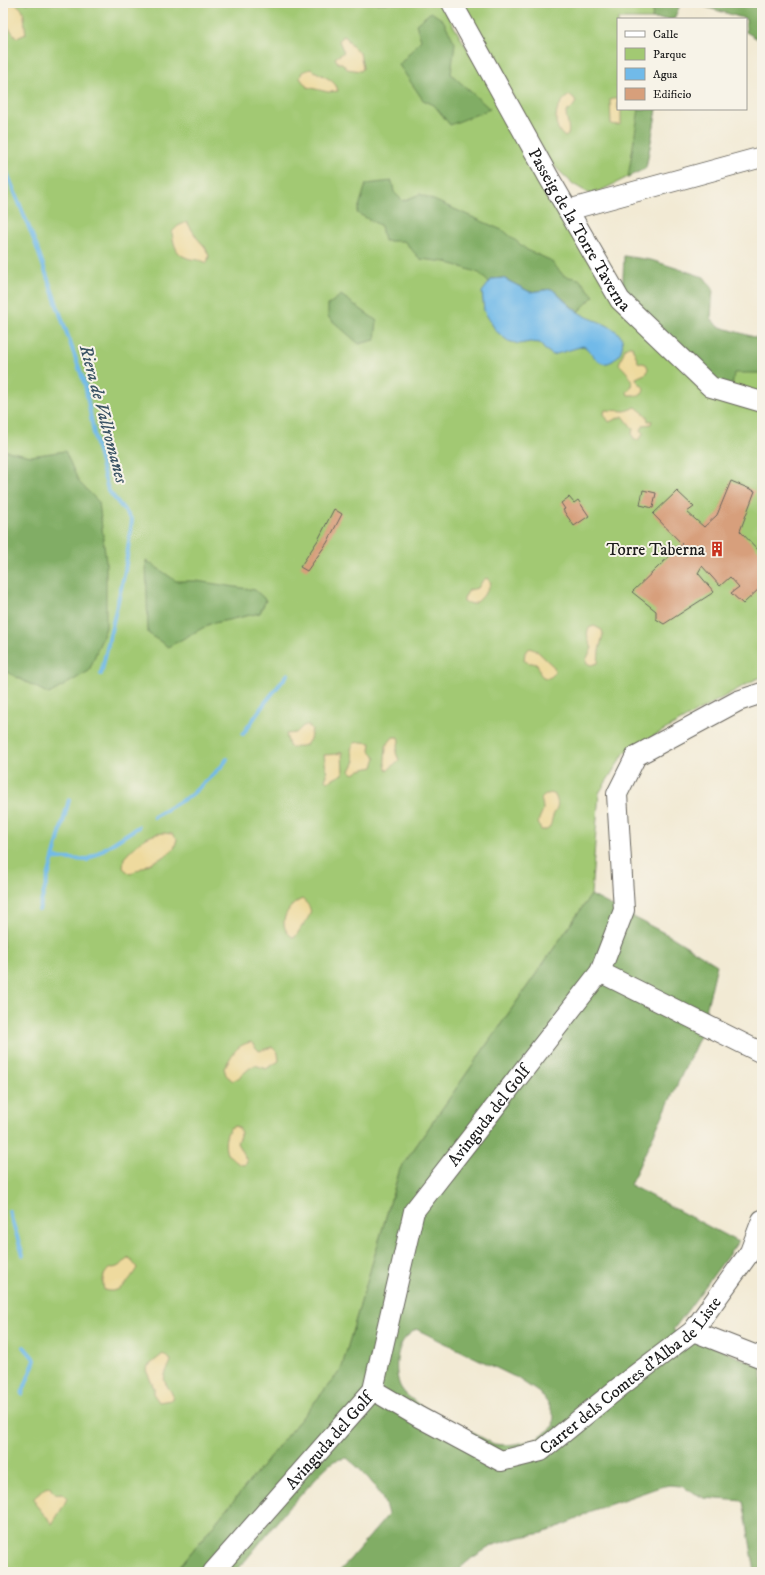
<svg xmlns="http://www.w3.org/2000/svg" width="765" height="1575" font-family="'IM FELL DW Pica',serif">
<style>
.green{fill:#a2c973;stroke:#5f7248}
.forest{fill:#81ad65;stroke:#4e6440;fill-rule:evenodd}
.sand{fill:#eeda9e;stroke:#857b5d}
.water{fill:#71bae9;stroke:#466b82}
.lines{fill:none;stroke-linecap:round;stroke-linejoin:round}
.stream{stroke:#71bae9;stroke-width:4}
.building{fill:#d79f7b}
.minor-casing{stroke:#67645c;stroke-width:22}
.minor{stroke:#fff;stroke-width:20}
.labels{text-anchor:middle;stroke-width:4;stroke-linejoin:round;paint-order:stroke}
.street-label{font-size:17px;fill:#1c1c1c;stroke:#f7f3e8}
.poi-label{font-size:17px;fill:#1c1c1c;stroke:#f7f3e8;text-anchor:end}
.water-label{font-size:18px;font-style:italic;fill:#3a5364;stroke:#f7f3e8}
</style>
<rect width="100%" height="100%" fill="#f7f3e8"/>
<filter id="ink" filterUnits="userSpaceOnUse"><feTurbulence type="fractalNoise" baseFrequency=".025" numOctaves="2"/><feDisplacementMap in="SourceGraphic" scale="8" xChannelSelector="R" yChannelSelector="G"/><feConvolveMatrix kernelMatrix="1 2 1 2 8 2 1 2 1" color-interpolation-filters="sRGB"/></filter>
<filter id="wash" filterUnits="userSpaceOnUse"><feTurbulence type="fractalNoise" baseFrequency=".012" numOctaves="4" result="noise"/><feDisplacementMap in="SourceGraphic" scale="16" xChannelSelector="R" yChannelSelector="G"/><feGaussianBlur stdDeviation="0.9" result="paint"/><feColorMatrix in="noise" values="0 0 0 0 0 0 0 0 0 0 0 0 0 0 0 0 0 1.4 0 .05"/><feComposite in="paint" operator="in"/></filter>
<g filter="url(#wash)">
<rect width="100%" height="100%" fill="#f2ead4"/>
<!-- green -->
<path class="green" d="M3,3h437l37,62 142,220 143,82v310l-6,2 -131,73 -26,41 -8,102 -191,274 -59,201 -166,202h-172z
M464,3h213l-3,16h-56v90h39l-11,59 -54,27 -19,-11 -25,-24 -84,-152z"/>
<!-- forest -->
<path class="forest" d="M654,3h27l-7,16h-22z
M692,3h70l-1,38 -15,-9v-13z
M431,12l12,8 12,23 -4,31 39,35 -40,16 -16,-20 -11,-5 -24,-35 22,-25 -5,-16z
M639,109h18l-11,59 -18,9z
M392,181l2,11 9,9 17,-7 84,37 23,19 23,10 14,16 15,3 15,17 -16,16 -26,-23 -22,3 -27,-14 -11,1 -3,4 -10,-10 -33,-11 -26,-3 -16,-18h-20l-3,-15 -24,-13 9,-29z
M624,256l27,4 53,17 9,12 -2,29 6,8 37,11 8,1v35h-28l-2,14 -20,-2 -90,-87z
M341,295l36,26 -2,19 -16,4 -31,-27v-12z
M3,450l28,6 34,-5 14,31 20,20 7,60v66l-17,43 -40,23 -46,-24z
M146,560l30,21h20l59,9 11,10 -6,13 -50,11 -42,23 -20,-14z
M591,895l81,42 45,28 -17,71 -70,149 108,57 -65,88 89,37v205h-7l-12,-71 -39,-3 -23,-12 -12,-1 -12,3 -69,24 -11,7 -34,14 -23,4 -27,8 -21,13 -11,9 -3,5h-61l-1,-2h-12l-4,2h-41l49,-57c-4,-23 -24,-43 -41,-57 -4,1 -9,1 -13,3 -13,8 -31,34 -45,46l-53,65h-61l166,-202 59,-201zM416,1329l101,49 24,16 8,11 5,11 -1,11c-17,14 -38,20 -59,17l-76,-40c-6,-5 -14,-10 -18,-18 -6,-14 -4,-38 6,-49 3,-3 7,-5 10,-8z"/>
<!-- sand -->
<path class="sand" d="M7,3c21,0 16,16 19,31l-9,4 -14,-17v-16z
M342,36l4,1 6,9 8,7 3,15 -2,3 -14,-2 -5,-6h-4l-3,-5 9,-6 -5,-11z
M311,69c10,7 25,10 27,22l-10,1 -21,-5 -7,-9 2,-6z
M570,95l4,3 2,4 -4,6 -6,4c0,8 4,15 2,23l-3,2c-15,-11 -10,-34 5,-42z
M618,97v12h3v15l-5,1 -5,-1 -1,-24z
M187,222l10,16 8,9 4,9 -2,7c-9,-5 -14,-2 -22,-6 -10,-3 -12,-17 -13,-25l6,-6z
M628,346h4c1,6 5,10 6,16l8,2 2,4 -1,5 -11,5v2l8,8 -1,5 -4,3 -5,-1h-6l-1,-3c11,-9 0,-20 -8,-28l6,-15z
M636,407l11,9 1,5h4l-1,3 -7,1 -3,5 2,3 -3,6 -6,1 -2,-6 1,-5 -10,-13 -14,6 -5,-8 1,-4 20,1z
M487,578l4,5c-4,8 -10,18 -18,21l-9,-2v-4l5,-8 9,-2 5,-8z
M594,626l8,4 1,4 -4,17 -1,12 -7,2 -4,-2 -1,-3 6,-12c-3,-6 -7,-13 -3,-20z
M530,648l7,3 17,16 1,4c-1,6 -9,10 -14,4 -3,-3 -1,-9 -5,-11 -5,-2 -8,0 -12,-4l1,-8z
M307,725l5,4 -2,10 -4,6 -14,3 -3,-2 -3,-12 10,-1 7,-7z
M393,737h5l1,4 -3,12 3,7 -12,11c-4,-9 -1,-15 -1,-25z
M361,742l10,1 -1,8 6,6 -3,10 -13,3 -6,4 -4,-3 5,-10 -4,-12 3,-6z
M342,752l1,22 -16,8 -2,-2 2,-5 -3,-20 13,-1z
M550,793l5,2c6,13 0,13 -3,24 -1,5 -1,7 -5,11h-6c-6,-10 0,-12 2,-21 0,-3 -1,-7 -2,-10l3,-3z
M164,833l8,1 5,5 -3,10 -7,6 -37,19 -7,-6 1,-10c12,-13 22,-24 40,-25z
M302,899c13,11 9,15 1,26 -4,5 -5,9 -9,13 -19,-11 -8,-32 8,-39z
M251,1042l8,9 13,-4 6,6 1,8 -13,8 -11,-4c-9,4 -13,12 -22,16l-7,-6 -2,-7c9,-13 10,-22 27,-26z
M235,1126l4,2 2,5 -4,10 10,18 -2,4c-9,0 -11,-7 -18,-11 -3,-9 -2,-18 3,-26z
M130,1258l7,10c-8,13 -17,27 -33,22 -2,-8 -2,-17 6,-21 4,-2 6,-1 10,-3 4,-3 5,-7 10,-8z
M163,1354l8,6c-1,7 -9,15 -6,22 2,5 6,8 8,14l-2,4 -12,2 -5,-7v-7l-8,-18 2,-4z
M50,1487c3,7 6,7 12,6l5,5c-2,6 -11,20 -15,26l-16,-19 -2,-7 11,-10z"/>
<!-- water -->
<path class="water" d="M503,278l27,14 22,-3c9,8 17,17 26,23 13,9 30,10 41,22 10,11 -3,32 -17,29 -8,-3 -11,-13 -19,-17l-30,9 -9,-6 -4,-6 -10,-1 -11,2 -11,-3 -12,-10 -12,-20 -2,-19 10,-13z"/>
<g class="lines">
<!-- stream -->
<path class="stream" d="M3,163l33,82 49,140 11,60 12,45 24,30 -7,51 -24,103
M243,734l21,-30 24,-30
M154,817l37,-22 31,-29 5,-7
M53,858l34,2 51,-33
M39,910l30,-110
M3,1091l1,-12
M9,1211l14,44
M22,1394l13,-34 -11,-13"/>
</g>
<g id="blocks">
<!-- building -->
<path class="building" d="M731,481l24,10 -15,40 22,23v32l-19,18 -12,-11 8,-6 -9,-10 -10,9 -18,-20 -4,7 16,19 -50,32 -8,-5v-8l-24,-19 50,-48 -29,-30 24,-23 17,16 -7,5 17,15 13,-12z
M643,490l13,3 -3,15 -13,-3z
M569,497l5,6 4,-3 11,16 -15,10 -11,-16 2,-1 -4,-6z
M334,509l8,5 -15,29 -20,28 -7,-4 18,-27z"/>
</g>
</g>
<g filter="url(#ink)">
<use href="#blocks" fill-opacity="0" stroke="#67645c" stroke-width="1"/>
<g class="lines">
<!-- minor casing -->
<g class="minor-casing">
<g id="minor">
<path id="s1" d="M452,3l96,173 72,124 91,87 51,15"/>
<path d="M568,210l194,-53"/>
<path d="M600,972l162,81"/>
<path d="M693,1331l69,27"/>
<path id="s2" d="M373,1390l46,27 82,44 40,-10 81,-66 71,-54 57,-79 12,-32"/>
<path id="s3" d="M213,1572l160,-182 41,-179 186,-239 24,-62 -7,-116 19,-38 102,-55 24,-8"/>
</g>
</g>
<!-- minor -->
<use href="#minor" class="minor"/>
</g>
</g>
<!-- icons -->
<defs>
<g id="building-bare" transform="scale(1.2)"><path d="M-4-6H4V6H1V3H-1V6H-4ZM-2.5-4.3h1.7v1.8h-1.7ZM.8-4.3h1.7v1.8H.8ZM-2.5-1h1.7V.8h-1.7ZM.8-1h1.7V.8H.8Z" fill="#c8321e" stroke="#f7f3e8" stroke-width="2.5" paint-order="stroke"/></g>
</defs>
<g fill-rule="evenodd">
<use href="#building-bare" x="717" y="549"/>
</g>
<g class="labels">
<!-- street labels -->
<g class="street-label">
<text dy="6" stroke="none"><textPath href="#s1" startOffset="260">Passeig de la Torre Taverna</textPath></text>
<text dy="6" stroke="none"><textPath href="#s3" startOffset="547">Avinguda del Golf</textPath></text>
<text dy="6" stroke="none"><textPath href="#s2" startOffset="305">Carrer dels Comtes d'Alba de Liste</textPath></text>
<text dy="6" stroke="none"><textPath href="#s3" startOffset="175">Avinguda del Golf</textPath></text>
</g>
<!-- poi labels -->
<g class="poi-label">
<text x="705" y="555">Torre Taberna</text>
</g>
<!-- water labels -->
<g class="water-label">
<text transform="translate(104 414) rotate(75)" y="6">Riera de Vallromanes</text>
</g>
</g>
<!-- margin -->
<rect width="765" height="1575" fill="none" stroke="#f7f3e8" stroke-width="16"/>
<!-- legend -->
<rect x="617" y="18" width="130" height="92" fill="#f7f3e8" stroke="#9f9d96"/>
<rect x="625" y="31" width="20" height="6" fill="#ffffff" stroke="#9f9d96"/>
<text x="653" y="38" font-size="12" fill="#1c1c1c">Calle</text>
<rect x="625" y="48" width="20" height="12" fill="#a2c973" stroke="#9f9d96"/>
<text x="653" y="58" font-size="12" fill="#1c1c1c">Parque</text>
<rect x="625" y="68" width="20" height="12" fill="#71bae9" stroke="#9f9d96"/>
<text x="653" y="78" font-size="12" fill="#1c1c1c">Agua</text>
<rect x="625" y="88" width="20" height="12" fill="#d79f7b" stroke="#9f9d96"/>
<text x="653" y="98" font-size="12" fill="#1c1c1c">Edificio</text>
</svg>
